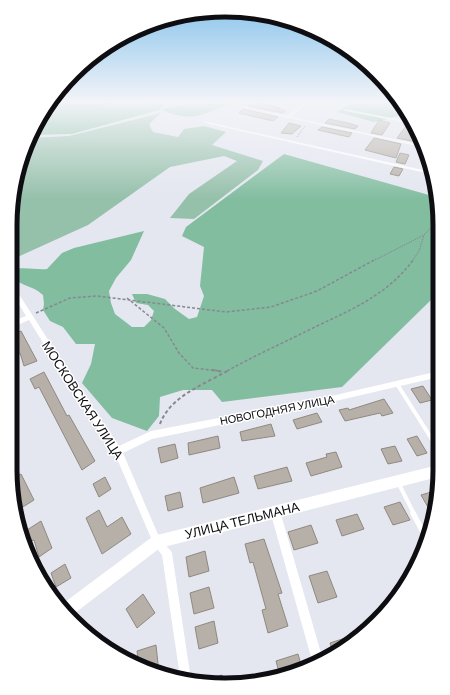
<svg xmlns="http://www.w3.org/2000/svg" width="450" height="695" font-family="Barlow,sans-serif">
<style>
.green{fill:#95c0aa}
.forest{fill:#82bda0}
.building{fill:#b7b0a8;stroke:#908981}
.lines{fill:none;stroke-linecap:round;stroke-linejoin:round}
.path-far2{stroke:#87888f;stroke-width:1;stroke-dasharray:1.5 1;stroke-linecap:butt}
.path-far1{stroke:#87888f;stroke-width:1.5;stroke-dasharray:3 2;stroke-linecap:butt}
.path{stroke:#87888f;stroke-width:2;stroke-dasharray:3.5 2.5;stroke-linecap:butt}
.lane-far1{stroke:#fff;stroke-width:4}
.lane{stroke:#fff;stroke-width:5.5}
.street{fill:#fff;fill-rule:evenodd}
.secondary{fill:#fff;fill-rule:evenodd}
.labels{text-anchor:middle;stroke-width:3;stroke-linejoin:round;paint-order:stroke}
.street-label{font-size:11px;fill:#0e0e12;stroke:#fff}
.near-street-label{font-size:13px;fill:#0e0e12;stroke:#fff}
.rim{fill:none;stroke:#0e0e12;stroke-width:5}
</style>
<rect width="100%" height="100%" fill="#e4e6f0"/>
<!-- green -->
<path class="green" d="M161,113l-12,11 4,8 25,5 6,-8 20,-3 22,6 -14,13 51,16 -5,9 -64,49 -24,-1 19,-24 48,-33 -13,-5 -54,11 -82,58 -77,35 1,-63 18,-59 39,-2z"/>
<!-- forest -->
<path class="forest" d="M51,102h118l-10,8 -87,24 -41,1z
M190,102h37l1,2c-27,12 -37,18 -66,6 10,-6 19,-2 28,-8z
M354,102h43l9,12 -32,8 -37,-10z
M284,154l152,43 4,14 -1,85 -6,2 -91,89 -120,15 -10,-12h-29l-23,7 -1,19 -12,15 -35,-13 -30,-35 9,-19 4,-20h-19l-13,-17 -13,-6 -7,-11 1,-6 -1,-9c-11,-10 -21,-8 -32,-19v-6c12,-4 24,0 36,-1l15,-16 12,-5 70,-17 -13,29 -15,18 -7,13 2,12 4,11 17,13h12l7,-7 3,-9 -6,-6 -12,-2 -4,-9h15l18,5 10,10 14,10 8,-2 7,-21 -4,-10 4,-39 -22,-11 4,-9z"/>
<!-- building -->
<path class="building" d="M253,102l27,6 -2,1 8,2 -3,2 -35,-7z
M243,109l35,8 -5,4 -34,-8z
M329,119l19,4 10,3 -3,3 -30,-6z
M379,120l11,3 -8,12 -11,-2z
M289,123l12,3 -9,8 -11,-1z
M406,126l10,2 5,15 -24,-5z
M322,127l30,6 -3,4 -31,-7z
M374,138l27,6 -5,14 -31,-8z
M400,153l9,2 -4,9 -9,-2z
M394,167l9,2 -4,7 -9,-2z
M21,331l16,30 -13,5 -4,-13 -2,1 -7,-17v-2z
M44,372l23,44 2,-1 26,46 -13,9 -43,-83 -4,2 -5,-10z
M423,386l9,14 -12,3 -9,-14z
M384,399l9,14 -11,3 -2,-3 -35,8 -6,-11 9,-2 1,2z
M317,413l5,9 -25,7 -4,-9z
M271,424l4,12 -33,5 -2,-9z
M218,436l2,12 -31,7 -1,-12z
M417,436l10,17 -10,3 -10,-17z
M175,444l3,14 -17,5 -3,-15z
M395,446l7,15 -14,3 -7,-15z
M336,452l6,15 -31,9 -5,-13 21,-6 -1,-3z
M287,467l5,14 -34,8 -4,-13z
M21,474l13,26 -16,10 -6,-31z
M105,477l6,12 -12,8 -6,-13z
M234,477l5,16 -36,10 -3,-15z
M438,490v8l-5,18 -12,-21z
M180,492l3,15 -15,4 -3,-15z
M400,502l10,18 -17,5 -9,-18z
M99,510l8,17 15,-10 9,17 -29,20 -16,-36z
M357,514l7,15 -22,7 -6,-16z
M41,521l11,27 -13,9 -5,-17 -3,1 -4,-11z
M311,525l7,18 -24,7 -6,-18z
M264,539l18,54 -4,1 10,32 -20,7 -6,-23 4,-1 -13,-47 -3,1 -5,-19z
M205,551l4,20 -20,6 -3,-20z
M65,564l6,14 -15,9 -5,-14z
M327,571l10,26 -19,6 -9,-27z
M209,587l5,21 -20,6 -4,-21z
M143,594l12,19 -18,15 -11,-19z
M214,621l4,22 -19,6 -4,-22z
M360,633l-26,22 -4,-12z
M156,645l3,28 -20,-7 -2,-15z
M298,654l4,14 -22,8 -4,-15z
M222,675l2,9 -13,1 -11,-3z"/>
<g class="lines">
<!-- path-far2 -->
<path class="path-far2" d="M48,107l48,-1 23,-4
M297,137l8,-11
M375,260l49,-25
M413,260l6,-9 5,-16 16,-17"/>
<!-- path-far1 -->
<path class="path-far1" d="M127,298l37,30 15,25 14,15 27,3
M36,313l34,-15 27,-2 129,16 45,-5 46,-16 59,-32
M227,371c29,-16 60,-30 90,-45 38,-18 71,-32 97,-67"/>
<!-- path -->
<path class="path" d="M212,370l12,2
M160,424c10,-28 45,-40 69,-54"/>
<!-- lane-far1 -->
<path class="lane-far1" d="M397,384l41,65
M399,484l15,30"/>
<!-- lane -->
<path class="lane" d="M413,513l13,25"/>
<!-- street -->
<path class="street" d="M304,102h4l-17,15 131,28v2l-187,-41 2,-1 51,11z
M345,109l67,13 1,2 -67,-13 -2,-1z
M204,121l219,49c-3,-7 -5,-14 0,-20l2,14 5,10 -225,-51 -2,-1z
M11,284l2,1 68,106 38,55 32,-15 176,-34 112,-26v6l-112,26 -175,36 -29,14 37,86 10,11 2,3 19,127 -11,-3 -18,-122 -8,-10 -39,-91 -40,-59 -46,-75 -18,8v-6l15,-6 -15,-25z
M275,506l3,2 2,3 43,149 -10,4 -43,-153 2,-3z"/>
<!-- secondary -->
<path class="secondary" d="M438,465v12l-278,71 -89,68 -10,-11 91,-68 5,-2z"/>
</g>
<!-- sky -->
<linearGradient id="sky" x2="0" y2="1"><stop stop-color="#87c3ec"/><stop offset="0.51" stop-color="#f3f4f8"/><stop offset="1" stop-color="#f3f4f8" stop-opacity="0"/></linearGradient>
<rect width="450" height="199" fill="url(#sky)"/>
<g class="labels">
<!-- street labels -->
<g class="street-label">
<text transform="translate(277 410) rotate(-11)" y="4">НОВОГОДНЯЯ УЛИЦА</text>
</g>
<!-- near-street labels -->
<g class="near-street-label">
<text transform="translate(83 400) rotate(57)" y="5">МОСКОВСКАЯ УЛИЦА</text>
<text transform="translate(242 520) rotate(-14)" y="5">УЛИЦА ТЕЛЬМАНА</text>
</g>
</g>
<!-- crop -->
<path d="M0 0H450V695H0ZM225 17H225A208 208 0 0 1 433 225V470A208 208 0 0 1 225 678H225A208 208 0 0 1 17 470V225A208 208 0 0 1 225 17Z" fill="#fff" fill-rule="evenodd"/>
<path class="rim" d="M225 17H225A208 208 0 0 1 433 225V470A208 208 0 0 1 225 678H225A208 208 0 0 1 17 470V225A208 208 0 0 1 225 17Z"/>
</svg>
